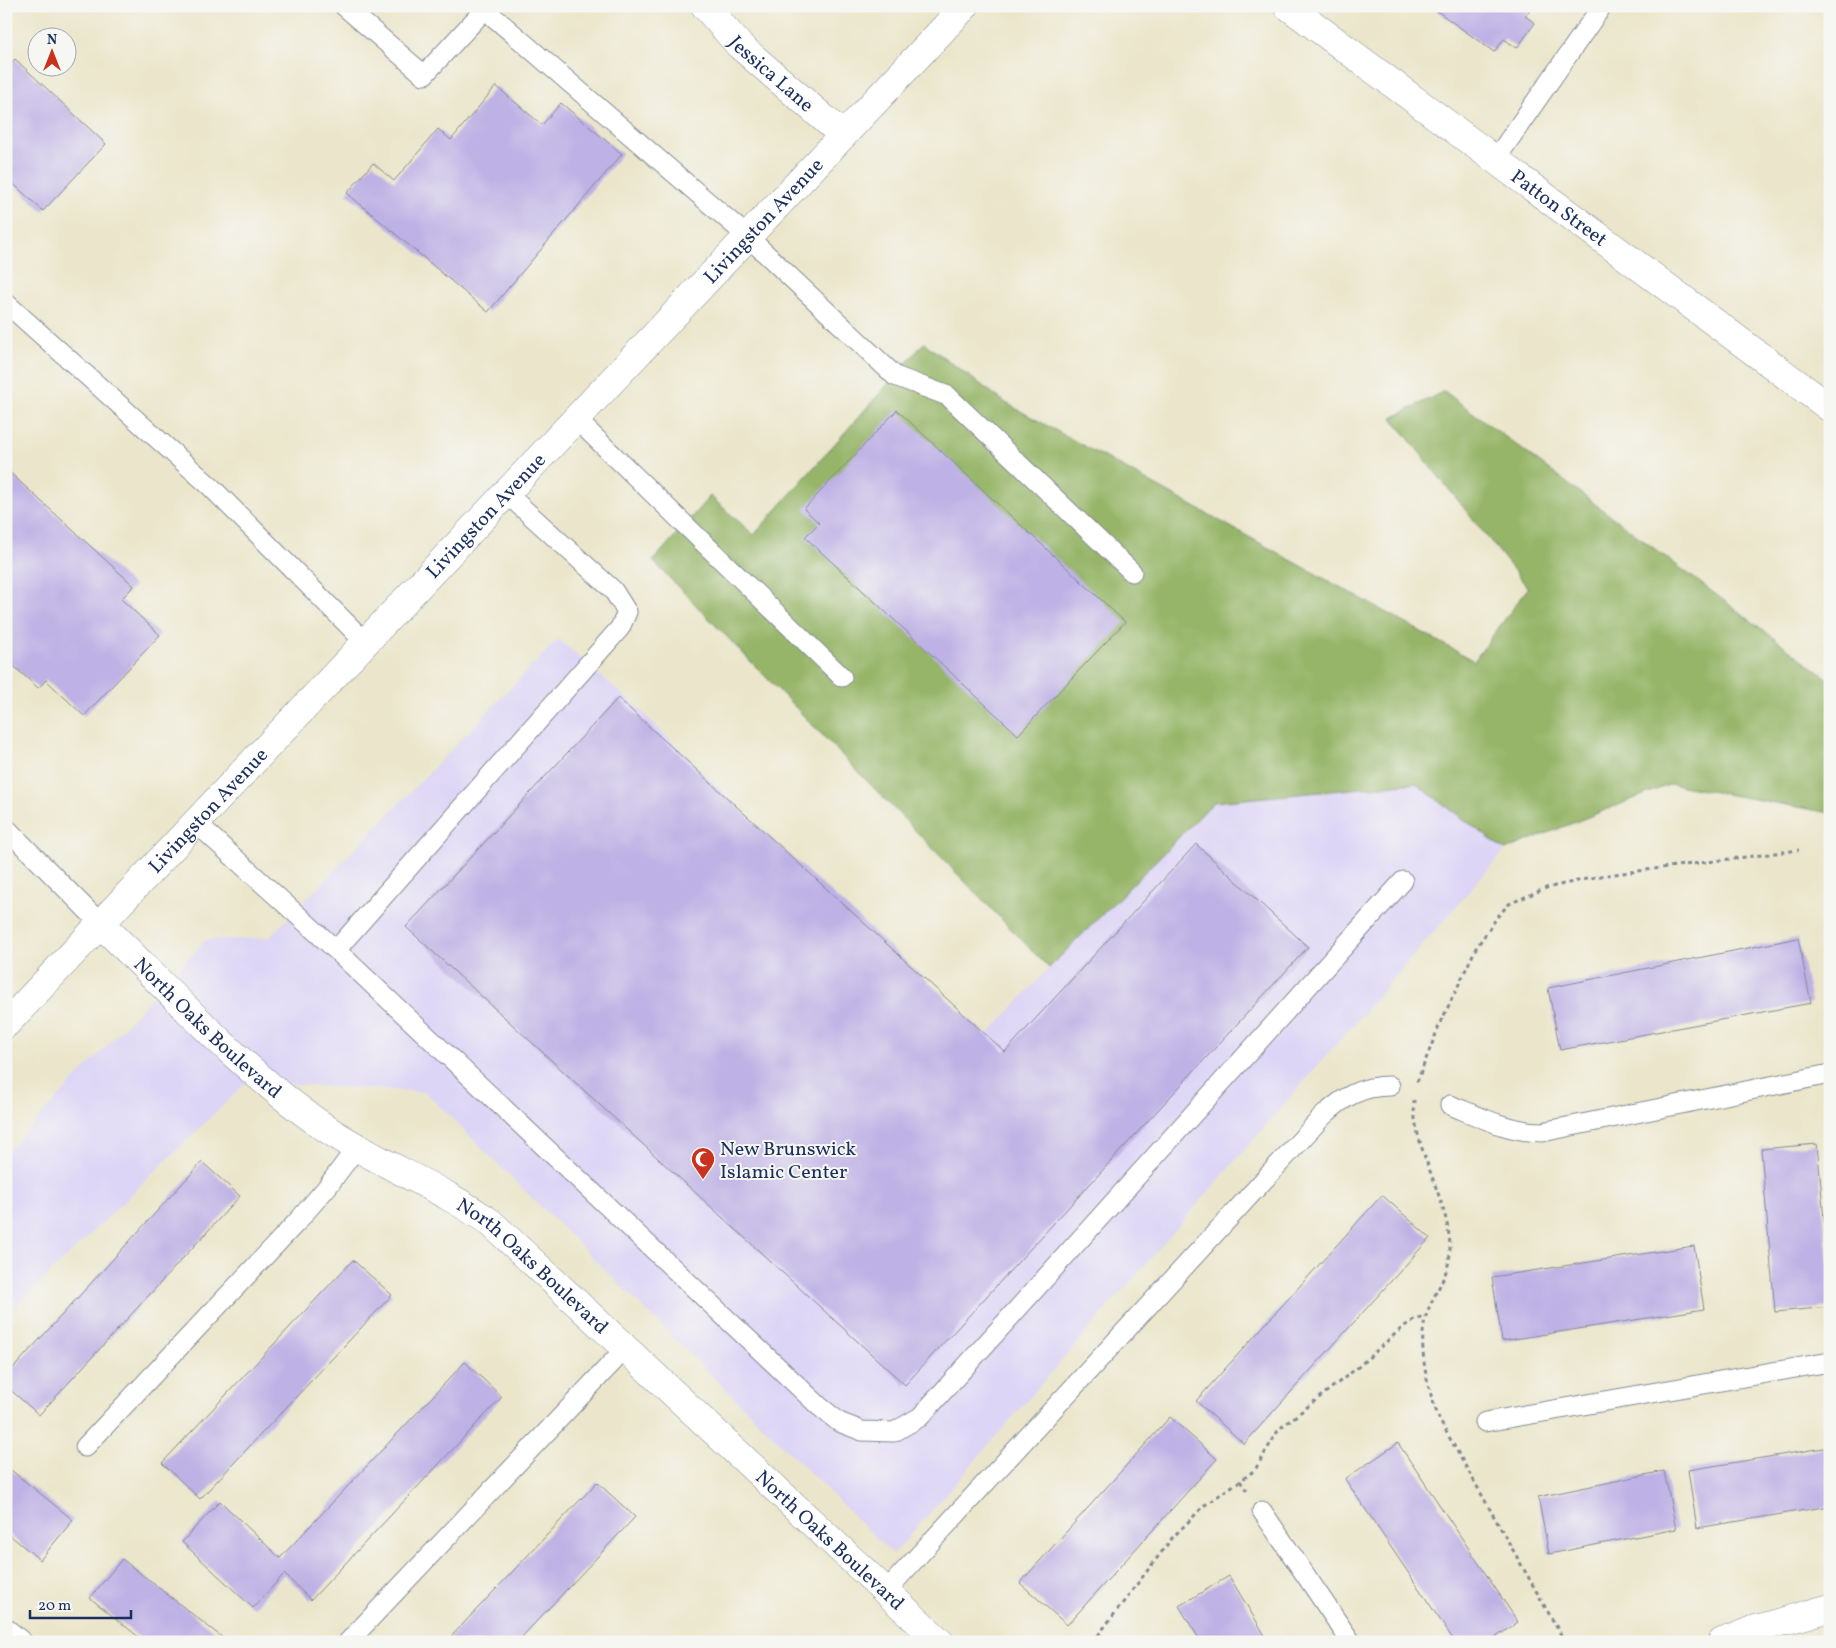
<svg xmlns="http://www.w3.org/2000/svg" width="1836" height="1648" font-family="Vollkorn,serif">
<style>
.built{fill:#ddd5f6}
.forest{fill:#96b567;stroke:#587262}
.building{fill:#beb1e5}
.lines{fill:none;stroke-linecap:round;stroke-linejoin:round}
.service-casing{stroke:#838a94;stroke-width:21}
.minor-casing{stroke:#838a94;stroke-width:29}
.tertiary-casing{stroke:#838a94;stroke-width:29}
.secondary-casing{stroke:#838a94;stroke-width:29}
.path{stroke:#838a94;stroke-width:3;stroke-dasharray:4 4;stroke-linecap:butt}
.service{stroke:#fff;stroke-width:19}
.minor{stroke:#fff;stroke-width:28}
.tertiary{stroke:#fff;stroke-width:28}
.secondary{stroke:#fff;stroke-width:28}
.labels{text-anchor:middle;stroke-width:4;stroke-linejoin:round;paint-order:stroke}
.street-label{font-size:20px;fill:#1b2f5e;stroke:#f6f6f2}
.poi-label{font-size:20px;fill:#1b2f5e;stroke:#f6f6f2;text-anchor:start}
</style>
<rect width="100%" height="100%" fill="#f6f6f2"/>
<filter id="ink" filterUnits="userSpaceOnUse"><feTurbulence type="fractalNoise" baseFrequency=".02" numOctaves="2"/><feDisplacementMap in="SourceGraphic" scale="10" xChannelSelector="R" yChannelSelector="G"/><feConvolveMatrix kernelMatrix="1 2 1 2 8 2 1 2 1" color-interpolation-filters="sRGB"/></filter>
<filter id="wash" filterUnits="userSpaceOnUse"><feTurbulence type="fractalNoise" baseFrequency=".0096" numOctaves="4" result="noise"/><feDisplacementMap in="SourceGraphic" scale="20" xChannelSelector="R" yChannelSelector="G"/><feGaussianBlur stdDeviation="1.12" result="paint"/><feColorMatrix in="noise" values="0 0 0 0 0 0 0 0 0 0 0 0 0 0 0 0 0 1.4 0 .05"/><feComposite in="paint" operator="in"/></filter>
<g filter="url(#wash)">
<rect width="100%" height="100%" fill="#ebe6cb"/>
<!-- built -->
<path class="built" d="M558,639l79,68 342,337 70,-76 165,-166 202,-19 89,67 -612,705 -468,-463 -178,-10 -241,234v-163l200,-213 63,-2z"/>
<!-- forest -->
<path class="forest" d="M924,343l82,60 468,258 54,-73 -136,-170 52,-27 386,289v133l-159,-29 -166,66 -90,-67 -201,19 -165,166 -396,-407 57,-65 44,39z"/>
<g id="blocks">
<!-- building -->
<path class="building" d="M1430,6h103l-8,10 10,7 -18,25 -13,-9 -10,13z
M15,59l91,85 -63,67 -37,-34v-109z
M496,86l46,39 19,-22 61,51 -134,158 -141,-119 26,-30 21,18 44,-52 13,11z
M897,410l228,212 -107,113 -213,-198 14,-14 -15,-14z
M6,469l128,117 -13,13 39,36 -76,81 -38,-36 -8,8 -32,-29z
M618,698l387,354 191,-208 112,103 -403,438 -499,-458z
M1798,938l13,65 -251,47 -12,-62z
M1817,1144l13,139v24l-55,5 -14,-163z
M202,1162l38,34 -201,219 -33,-29v-10z
M1382,1195l48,43 -186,206 -48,-43z
M1694,1246l10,63 -202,32 -10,-64z
M353,1260l39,35 -192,204 -38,-36z
M465,1362l37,35 -191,203 -27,-26 -31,34 -71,-66 38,-41 60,57z
M1170,1417l47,42 -150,166 -47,-42z
M1398,1443l120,179 -29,20h-34l-110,-163z
M1830,1447v59l-133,22 -9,-58z
M6,1466l67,54 -33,40 -34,-28z
M1664,1471l12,58 -127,25 -11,-57z
M597,1482l38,35 -118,125h-71z
M122,1559l106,83h-83l-55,-44z
M1229,1576l40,66h-68l-22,-36z"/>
</g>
</g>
<g filter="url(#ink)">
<use href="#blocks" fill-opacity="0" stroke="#838a94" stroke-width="1"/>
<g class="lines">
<!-- service casing -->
<g class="service-casing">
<path id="service" d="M344,6l80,69 61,-66
M481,6l266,230 148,140 53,20 184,176
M1495,160l107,-154
M6,303l205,184 154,155
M576,419l266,258
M196,823l140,127 483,456 20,16 23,9 32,1 26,-15 483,-536
M6,828l95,96
M336,950l284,-322 7,-16 -14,-22 -107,-97
M1450,1105c30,12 60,27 92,27l288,-58
M1485,1422l345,-60
M85,1447l211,-224 32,-37 29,-39
M1262,1511l89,131
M885,1592l437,-475c21,-20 39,-31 68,-31
M6,1628l17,14
M348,1642l278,-294"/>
</g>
<!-- minor casing -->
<g class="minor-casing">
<g id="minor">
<path id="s1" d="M705,6l34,39 104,90"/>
<path id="s2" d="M1288,6l542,402"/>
</g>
</g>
<!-- tertiary casing -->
<g class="tertiary-casing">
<g id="tertiary">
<path id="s3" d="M101,924c72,70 141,147 223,203 54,37 115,59 167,96l449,419"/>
<path d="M1722,1642l34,-13 74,-21"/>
</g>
</g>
<!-- secondary casing -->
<g class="secondary-casing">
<g id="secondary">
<path id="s4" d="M6,1024l959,-1018"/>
</g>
</g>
<!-- path -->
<path class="path" d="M1417,1082l22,-56 37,-78 22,-32 11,-12 37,-16 54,-12 199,-26
M1414,1100c-2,50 37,101 36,152 -1,24 -17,42 -24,64 -9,32 2,75 14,105l125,221
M1240,1481l7,10
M1093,1642l80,-105 32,-32 45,-31 6,-6 23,-39 78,-61 46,-41 11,-7 12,-3"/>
<!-- service -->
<use href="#service" class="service"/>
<!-- minor -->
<use href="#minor" class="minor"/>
<!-- tertiary -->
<use href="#tertiary" class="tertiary"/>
<!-- secondary -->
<use href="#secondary" class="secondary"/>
</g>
</g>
<!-- icons -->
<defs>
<g id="mosque-pin" transform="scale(1.25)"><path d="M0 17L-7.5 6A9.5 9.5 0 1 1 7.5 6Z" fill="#c8321e" stroke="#f6f6f2"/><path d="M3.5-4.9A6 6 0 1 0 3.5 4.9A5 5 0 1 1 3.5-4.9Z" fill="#fff"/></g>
</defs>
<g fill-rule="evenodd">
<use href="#mosque-pin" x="703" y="1159"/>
</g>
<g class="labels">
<!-- street labels -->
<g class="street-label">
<text dy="7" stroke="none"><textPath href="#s1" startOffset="95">Jessica Lane</textPath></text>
<text dy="7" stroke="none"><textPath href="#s2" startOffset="338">Patton Street</textPath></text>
<text dy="7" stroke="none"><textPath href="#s4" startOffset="1104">Livingston Avenue</textPath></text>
<text dy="7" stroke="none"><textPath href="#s4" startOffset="699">Livingston Avenue</textPath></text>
<text dy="7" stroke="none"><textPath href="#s4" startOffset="294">Livingston Avenue</textPath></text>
<text dy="7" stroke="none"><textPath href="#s3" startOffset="149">North Oaks Boulevard</textPath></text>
<text dy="7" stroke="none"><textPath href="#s3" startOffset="554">North Oaks Boulevard</textPath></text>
<text dy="7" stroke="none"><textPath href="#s3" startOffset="959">North Oaks Boulevard</textPath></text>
</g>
<!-- poi labels -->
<g class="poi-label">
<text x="720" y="1155">New Brunswick<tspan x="720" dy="23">Islamic Center</tspan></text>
</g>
</g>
<!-- margin -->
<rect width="1836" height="1648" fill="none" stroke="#f6f6f2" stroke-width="25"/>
<!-- north arrow -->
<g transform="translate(52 52)"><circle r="24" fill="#f6f6f2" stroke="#9ea6b7"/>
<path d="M0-4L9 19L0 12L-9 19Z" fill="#c8321e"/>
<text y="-8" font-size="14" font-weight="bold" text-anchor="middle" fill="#1b2f5e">N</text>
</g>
<!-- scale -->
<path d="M30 1610v8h101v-8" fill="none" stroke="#1b2f5e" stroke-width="2.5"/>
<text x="38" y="1610" font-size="15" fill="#1b2f5e" stroke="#f6f6f2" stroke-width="4" paint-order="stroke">20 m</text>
</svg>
